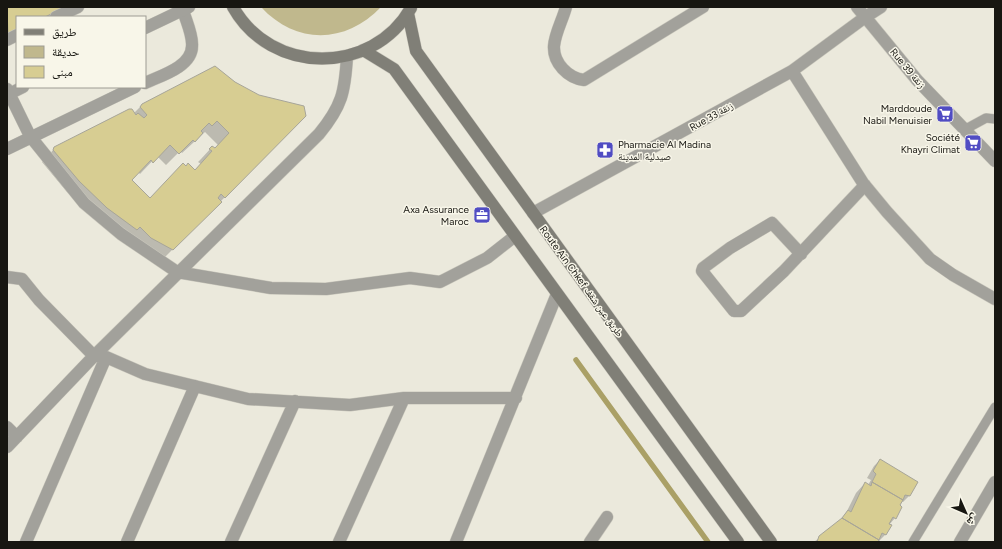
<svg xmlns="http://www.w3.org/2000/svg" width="1002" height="549" font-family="Figtree,'Noto Naskh Arabic',sans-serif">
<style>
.green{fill:#c0b88d}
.shadow{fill:#0003;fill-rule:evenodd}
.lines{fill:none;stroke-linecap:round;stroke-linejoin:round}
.stream{stroke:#aaa066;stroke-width:5.5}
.building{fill:#d7cd92;stroke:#a7a599;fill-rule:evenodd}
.service-casing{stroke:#c9c7bc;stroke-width:10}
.minor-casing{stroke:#c9c7bc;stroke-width:13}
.tertiary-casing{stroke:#c9c7bc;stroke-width:13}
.secondary-casing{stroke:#c9c7bc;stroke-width:13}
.service{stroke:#a2a19b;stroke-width:9}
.minor{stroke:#a2a19b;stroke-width:12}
.tertiary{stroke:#a2a19b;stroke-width:12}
.secondary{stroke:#807f77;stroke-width:12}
.labels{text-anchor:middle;stroke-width:3;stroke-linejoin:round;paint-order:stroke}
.street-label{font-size:10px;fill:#171611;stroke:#f8f6e9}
.poi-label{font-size:10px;fill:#171611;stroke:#f8f6e9;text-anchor:end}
</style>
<rect width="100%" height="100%" fill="#ebe9dc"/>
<!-- green -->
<path class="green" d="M261,7h120c-35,37 -85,38 -120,0z"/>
<!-- shadow -->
<path class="shadow" d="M7,7h68l-20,10h-38l-10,24z
M234,83l-9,114 -65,65 -52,-32 -41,-38 -25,-30 13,-14 79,-35 9,-9zM205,132l13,13 -4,4 -2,-2 -11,12 -3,3 3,2 -7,7 -44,28 -20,-19 8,-8 2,2 17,-18 9,9 14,-14 2,2z
M880,460l37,23 -8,13 -6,6 -2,-1 -6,17 -6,7 -3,9 -8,8h-64l23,-18 9,-11 10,-20 9,-10 3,2 3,-5 -4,-2 7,-12z"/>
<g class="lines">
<!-- stream -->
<path class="stream" d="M576,360l132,182"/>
</g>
<!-- building -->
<path class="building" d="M7,7h58l-20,10h-28v14l-9,5z
M215,66l20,16 24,13 45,11 2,10 -81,82 -4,-4 -3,4 4,4 -49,48 -22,-12 -11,-11 -3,3 -30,-22 -28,-27 -26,-31 1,-3 75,-38h3l4,6 2,-2 6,5 3,-3 -7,-8 2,-3zM217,121l12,12 -14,15 -3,-2 -3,3 3,2 -17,19 -7,-7 -2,3 -3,-3 -33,35 -18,-18 19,-20 2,3 17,-18 9,9 14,-14 2,2 8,-9 -2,-2 8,-8 3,3z
M880,459l38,23 -8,14 -5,-1 -2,5 -31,-18 4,-8 -3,-3z
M865,482l6,4 1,-4 31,18 -3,5 2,2 -6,12 -3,-2 -4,7 3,1 -6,10 -4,-2 -3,7 -37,-22 6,-8 3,2z
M842,518l37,22 -1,2h-61l2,-6z"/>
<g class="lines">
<!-- service casing -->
<g class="service-casing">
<path id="service" d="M964,130l22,-12 9,1
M913,542l82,-135"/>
</g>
<!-- minor casing -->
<g class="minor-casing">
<path id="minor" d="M566,7c-3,12 -11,26 -12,39 -1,17 14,32 30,34l119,-73
M857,7l60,73 78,81
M56,17l22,-10
M7,40l10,-5
M792,71l71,112 24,29 43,47 23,16 42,24
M145,83c15,-7 47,-16 47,-37 1,-11 -6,-25 -9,-36l-3,-3
M7,89l23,47 54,67 37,31 56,38 94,16 55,1 84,-11 30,4 47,-24 28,-22
M7,149l128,-62
M533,213l259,-142 72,-53 17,-11
M801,254l-29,-31 -42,25 -27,20 -1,3 32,40h7l43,-40 81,-86
M7,277l15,2 17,21 55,56 12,1 39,17 103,25 102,6 54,-7h112
M7,427l10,10
M7,447l87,-91 225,-222c23,-28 26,-42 28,-78
M26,542l80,-185
M127,542l68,-156
M231,542l64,-141
M339,542l65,-144
M456,542l101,-248
M590,542l17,-25
M960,542l35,-60"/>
</g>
<!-- tertiary casing -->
<g class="tertiary-casing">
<path id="tertiary" d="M145,28l44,-21
M7,95l16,-8"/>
</g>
<!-- secondary casing -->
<g class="secondary-casing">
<path id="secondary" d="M233,7c38,68 139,69 178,1
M408,13l8,38 355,491
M363,50l31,19 344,473"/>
</g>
<!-- service -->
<use href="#service" class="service"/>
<!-- minor -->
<use href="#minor" class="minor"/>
<!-- tertiary -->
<use href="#tertiary" class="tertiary"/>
<!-- secondary -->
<use href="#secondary" class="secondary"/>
</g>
<!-- icons -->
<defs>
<g id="supermarket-square" transform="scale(0.9)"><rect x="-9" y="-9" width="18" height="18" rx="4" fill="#504cc3" stroke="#f8f6e9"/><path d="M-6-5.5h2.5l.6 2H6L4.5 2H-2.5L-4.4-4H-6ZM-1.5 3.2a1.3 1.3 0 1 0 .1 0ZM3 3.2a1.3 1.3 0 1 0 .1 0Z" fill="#fff"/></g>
<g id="pharmacy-square" transform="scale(0.9)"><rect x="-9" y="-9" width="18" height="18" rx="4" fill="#504cc3" stroke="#f8f6e9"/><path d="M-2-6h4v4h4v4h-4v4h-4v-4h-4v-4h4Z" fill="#fff"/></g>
<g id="office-square" transform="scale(0.9)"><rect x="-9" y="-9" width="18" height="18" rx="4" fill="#504cc3" stroke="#f8f6e9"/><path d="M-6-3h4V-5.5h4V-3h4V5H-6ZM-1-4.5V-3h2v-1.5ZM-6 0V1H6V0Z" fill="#fff"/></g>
</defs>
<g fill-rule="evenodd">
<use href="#supermarket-square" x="945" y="114"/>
<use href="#supermarket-square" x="973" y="143"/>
<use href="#pharmacy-square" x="605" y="150"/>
<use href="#office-square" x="482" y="215"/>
</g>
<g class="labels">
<!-- street labels -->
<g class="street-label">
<text transform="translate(908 68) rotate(50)" y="4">Rue 39 زنقة</text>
<text transform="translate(711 116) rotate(-29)" y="4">Rue 33 زنقة</text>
<text transform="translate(582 281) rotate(54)" y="4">Route Aïn Chkef طريق عين شقف</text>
</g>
<!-- poi labels -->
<g class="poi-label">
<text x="932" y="112">Marddoude<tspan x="932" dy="12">Nabil Menuisier</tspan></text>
<text x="960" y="141">Société<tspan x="960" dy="12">Khayri Climat</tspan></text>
<text x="618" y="148" text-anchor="start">Pharmacie Al Madina<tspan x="618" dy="12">صيدلية المدينة</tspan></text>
<text x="469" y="213">Axa Assurance<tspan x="469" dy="12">Maroc</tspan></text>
</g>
</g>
<!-- border -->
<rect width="1002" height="549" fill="none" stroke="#171611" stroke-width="16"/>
<!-- legend -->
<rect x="16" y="16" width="130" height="72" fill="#f8f6e9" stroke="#9e9c93"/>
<rect x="24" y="29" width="20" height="6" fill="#807f77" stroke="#9e9c93"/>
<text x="52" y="36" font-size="12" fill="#171611">طريق</text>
<rect x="24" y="46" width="20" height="12" fill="#c0b88d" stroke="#9e9c93"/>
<text x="52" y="56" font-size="12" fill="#171611">حديقة</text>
<rect x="24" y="66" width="20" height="12" fill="#d7cd92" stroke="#9e9c93"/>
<text x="52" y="76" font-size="12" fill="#171611">مبنى</text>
<!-- north arrow -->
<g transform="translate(966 513) rotate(135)" stroke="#f8f6e9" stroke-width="3" paint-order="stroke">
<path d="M0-3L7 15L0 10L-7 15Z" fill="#171611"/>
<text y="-6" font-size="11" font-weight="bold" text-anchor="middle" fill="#171611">ش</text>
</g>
</svg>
